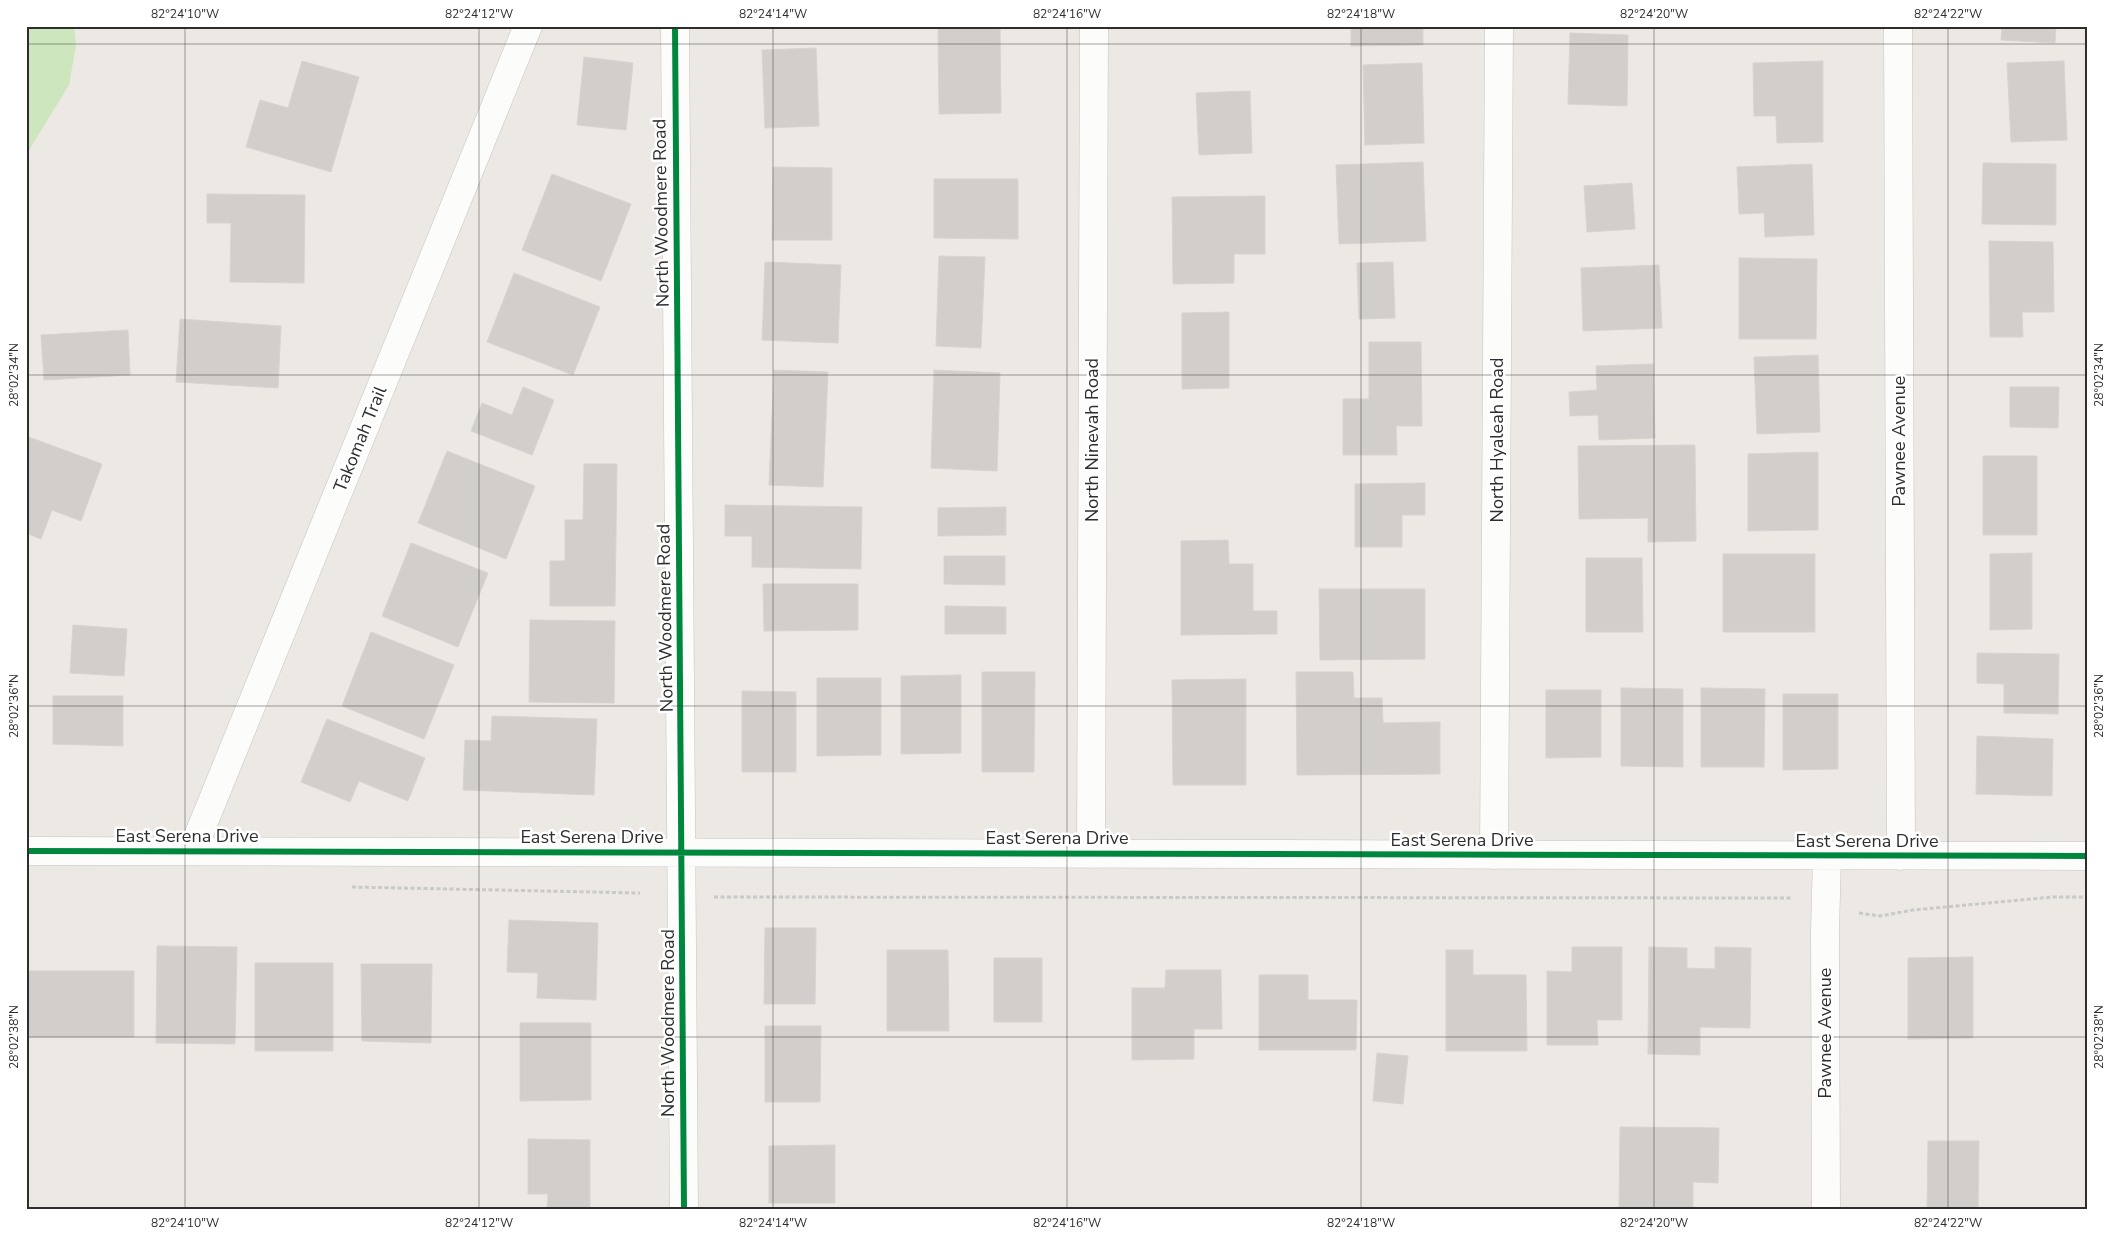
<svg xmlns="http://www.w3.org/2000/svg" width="2113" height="1236" font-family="'Nunito Sans',sans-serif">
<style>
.green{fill:#cee6be}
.building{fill:#d1cecb;stroke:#d7d4d0}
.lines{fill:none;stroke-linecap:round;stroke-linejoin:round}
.minor-casing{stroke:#c5c4c5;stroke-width:29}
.path{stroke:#c9c9c8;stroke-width:3;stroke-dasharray:4 2.5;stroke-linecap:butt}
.minor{stroke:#fcfcfb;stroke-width:28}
.cycleway-casing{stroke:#fff;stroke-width:9}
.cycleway{stroke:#00873e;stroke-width:6}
.ticks{fill:none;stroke:#2e2e2e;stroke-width:1;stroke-opacity:0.45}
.labels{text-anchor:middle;stroke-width:5;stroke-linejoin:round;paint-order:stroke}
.street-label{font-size:18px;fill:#2e2e2e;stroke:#fff}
.neatline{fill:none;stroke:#2e2e2e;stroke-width:2}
.ticks-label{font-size:12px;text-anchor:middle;fill:#2e2e2e}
</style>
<rect width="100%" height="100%" fill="#ece8e4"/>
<!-- green -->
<path class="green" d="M26,26h48l2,19 -7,40 -43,70z"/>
<!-- building -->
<path class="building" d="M938,26h62l1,87 -62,1z
M1351,26h72v19l-72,1z
M2002,26h54l-1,17 -54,-3z
M1570,33l58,2 -1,71 -59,-2z
M816,48l3,78 -54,2 -3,-78z
M584,57l49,6 -7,67 -49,-5z
M302,61l57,16 -28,95 -85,-25 14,-47 28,8z
M1823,61v81l-46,1 -1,-27h-22l-1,-53z
M2064,61l3,79 -56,2 -4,-79z
M1422,63l2,80 -59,2 -2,-80z
M1250,91l2,62 -53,2 -3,-62z
M1423,162l3,79 -87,3 -3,-79z
M1983,163l73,1v61l-74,-1z
M1812,164l2,71 -49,2 -1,-24 -25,1 -2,-47z
M773,167l59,1v72h-60z
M552,174l79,30 -30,77 -79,-31z
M934,179h84v60l-84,-1z
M1632,183l3,46 -48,3 -3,-46z
M207,194l98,1 -1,88 -74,-1 1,-59h-24z
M1265,196v58h-31v29l-61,1 -1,-87z
M1989,241l64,1 1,70h-32l1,25h-33z
M939,256l46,1 -4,91 -45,-2z
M1739,258l78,1 -1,80h-77z
M765,262l76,3 -3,78 -76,-3z
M1393,262l2,56 -36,1 -2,-56z
M1659,265l3,63 -79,3 -2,-63z
M514,273l86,34 -27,68 -86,-33z
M1229,312v76l-47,1v-76z
M180,319l101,7 -3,62 -102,-6z
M128,330l2,45 -86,5 -3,-45z
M1369,342h52l1,84h-26l1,29h-54v-56h26z
M1818,355l2,77 -63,2 -3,-77z
M1653,364l2,74 -56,2 -1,-25 -28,1 -1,-24 28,-2 -1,-24z
M774,370l54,2 -5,115 -54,-2z
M934,370l66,3 -3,98 -66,-3z
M523,387l31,13 -22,55 -61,-24 11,-28 30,12z
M2010,387h49l-1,41 -48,-1z
M26,436l76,28 -21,57 -29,-11 -11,29 -15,-6z
M1695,445l1,96 -48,1v-24l-69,1 -1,-73z
M447,451l88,35 -29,73 -88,-36z
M1818,452v78l-70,1v-77z
M1983,456h54v79h-54z
M584,464h33l-2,142h-65v-45h15v-41h18z
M1425,483v32h-23v32h-47v-63z
M725,505l137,2 -1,62 -109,-2v-31h-27z
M1006,507v28l-68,1v-28z
M1228,540l1,24h24v47h24v23l-96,1v-94z
M411,543l77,30 -30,74 -76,-31z
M2032,553v76l-42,1v-76z
M1723,554h92v78h-92z
M944,556h61v29l-61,-1z
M1586,558h56l1,74h-57z
M763,584h95v46l-94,1z
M1319,589h106v70l-105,1z
M945,606l61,1v27h-61z
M530,620l85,1 -1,82 -85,-1z
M73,625l54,4 -3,47 -54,-3z
M371,632l83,33 -30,74 -82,-33z
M1977,653l82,1 -1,60 -54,-1v-29l-27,-1z
M982,672h53l-1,100h-52z
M1296,672h57l1,26h28l1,25 57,-1v52l-143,1z
M961,675v78l-60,1v-78z
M817,678h64v77l-64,1z
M1246,679v106h-73l-1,-105z
M1621,688l62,1v78l-62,-1z
M1701,688l64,1 -1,78h-63z
M1546,690h55v67l-55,1z
M742,691l54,1v80h-54z
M1783,694h55v75l-55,1z
M53,696h70v50l-70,-2z
M492,716l105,3 -3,76 -131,-5 2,-50 26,1z
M327,719l98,39 -17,43 -49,-20 -9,21 -49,-20z
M1977,736l76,3 -1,57 -76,-2z
M509,920l89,3 -2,77 -59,-2 1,-25 -31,-1z
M765,928h51l-1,76h-51z
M157,946l80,1 -2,97 -79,-1z
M1572,947h50v73h-25l1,25h-51v-74l25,1z
M1649,947l38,1v20l28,1v-22l36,1 -1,80 -50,-1v28l-52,-1z
M887,950h61l1,81h-62z
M1446,950h27v25h53l1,76h-81z
M1973,957v81l-65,1v-81z
M994,958h48v64h-48z
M255,963h78v88h-78z
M361,964h71l-1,79 -69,-2z
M1166,970h55l1,59h-28v30l-62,1v-72h33z
M26,971h108v66h-108z
M1259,975h49v25h49l-1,50h-97z
M520,1023h71v77l-71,1z
M765,1026h56l-1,76h-55z
M1377,1053l31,3 -5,48 -30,-3z
M1620,1127l99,1 -1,55 -25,-1v27h-74z
M528,1139l62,1v70h-43l1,-16h-20z
M1928,1141h51l-1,69h-51z
M835,1145v58h-66v-57z"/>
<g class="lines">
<!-- minor casing -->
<g class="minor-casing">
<path id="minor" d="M675,26l9,1184
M1898,26l3,830
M26,851l2061,5
M192,851l336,-825
M1091,854l3,-828
M1494,855l5,-829
M1826,1210l-1,-279 2,-75"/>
</g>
<!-- path -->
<path class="path" d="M352,887l288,6
M714,897l1079,1
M1859,913l21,3 33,-6 140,-13h34"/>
<!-- minor -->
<use href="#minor" class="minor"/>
<!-- cycleway casing -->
<g class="cycleway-casing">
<path id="cycleway" d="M675,26l9,1184
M26,851l2061,5"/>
</g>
<!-- cycleway -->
<use href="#cycleway" class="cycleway"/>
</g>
<!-- ticks -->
<path class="ticks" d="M185,26v1184M479,26v1184M773,26v1184M1067,26v1184M1361,26v1184M1654,26v1184M1948,26v1184M26,44h2061M26,375h2061M26,706h2061M26,1037h2061"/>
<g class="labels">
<!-- street labels -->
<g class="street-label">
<text transform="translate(661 213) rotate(-91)" y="6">North Woodmere Road</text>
<text transform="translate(360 439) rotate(-68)" y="6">Takomah Trail</text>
<text transform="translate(1092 440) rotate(-90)" y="6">North Ninevah Road</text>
<text transform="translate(1497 440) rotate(-90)" y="6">North Hyaleah Road</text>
<text transform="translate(1899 441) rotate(-90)" y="6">Pawnee Avenue</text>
<text transform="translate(665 618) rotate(-91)" y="6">North Woodmere Road</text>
<text x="187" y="842">East Serena Drive</text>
<text x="592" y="843">East Serena Drive</text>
<text x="1057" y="844">East Serena Drive</text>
<text x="1462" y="846">East Serena Drive</text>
<text x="1867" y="847">East Serena Drive</text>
<text transform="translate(668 1023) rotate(-90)" y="6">North Woodmere Road</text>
<text transform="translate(1825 1033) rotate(-90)" y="6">Pawnee Avenue</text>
</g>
</g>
<!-- border -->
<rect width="2113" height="1236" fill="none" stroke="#ffffff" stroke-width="55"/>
<rect x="28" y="28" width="2058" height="1180" class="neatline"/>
<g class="ticks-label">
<text x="185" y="18">82°24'10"W</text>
<text x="479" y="18">82°24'12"W</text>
<text x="773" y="18">82°24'14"W</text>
<text x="1067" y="18">82°24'16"W</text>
<text x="1361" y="18">82°24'18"W</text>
<text x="1654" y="18">82°24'20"W</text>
<text x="1948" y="18">82°24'22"W</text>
<text transform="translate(2099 375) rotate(-90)" y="4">28°02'34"N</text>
<text transform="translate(14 375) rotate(-90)" y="4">28°02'34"N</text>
<text transform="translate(2099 706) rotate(-90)" y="4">28°02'36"N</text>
<text transform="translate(14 706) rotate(-90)" y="4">28°02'36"N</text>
<text transform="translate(2099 1037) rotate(-90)" y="4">28°02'38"N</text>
<text transform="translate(14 1037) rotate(-90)" y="4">28°02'38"N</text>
<text x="185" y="1227">82°24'10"W</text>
<text x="479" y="1227">82°24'12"W</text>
<text x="773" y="1227">82°24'14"W</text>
<text x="1067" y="1227">82°24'16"W</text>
<text x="1361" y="1227">82°24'18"W</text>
<text x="1654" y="1227">82°24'20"W</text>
<text x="1948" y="1227">82°24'22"W</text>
</g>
</svg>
